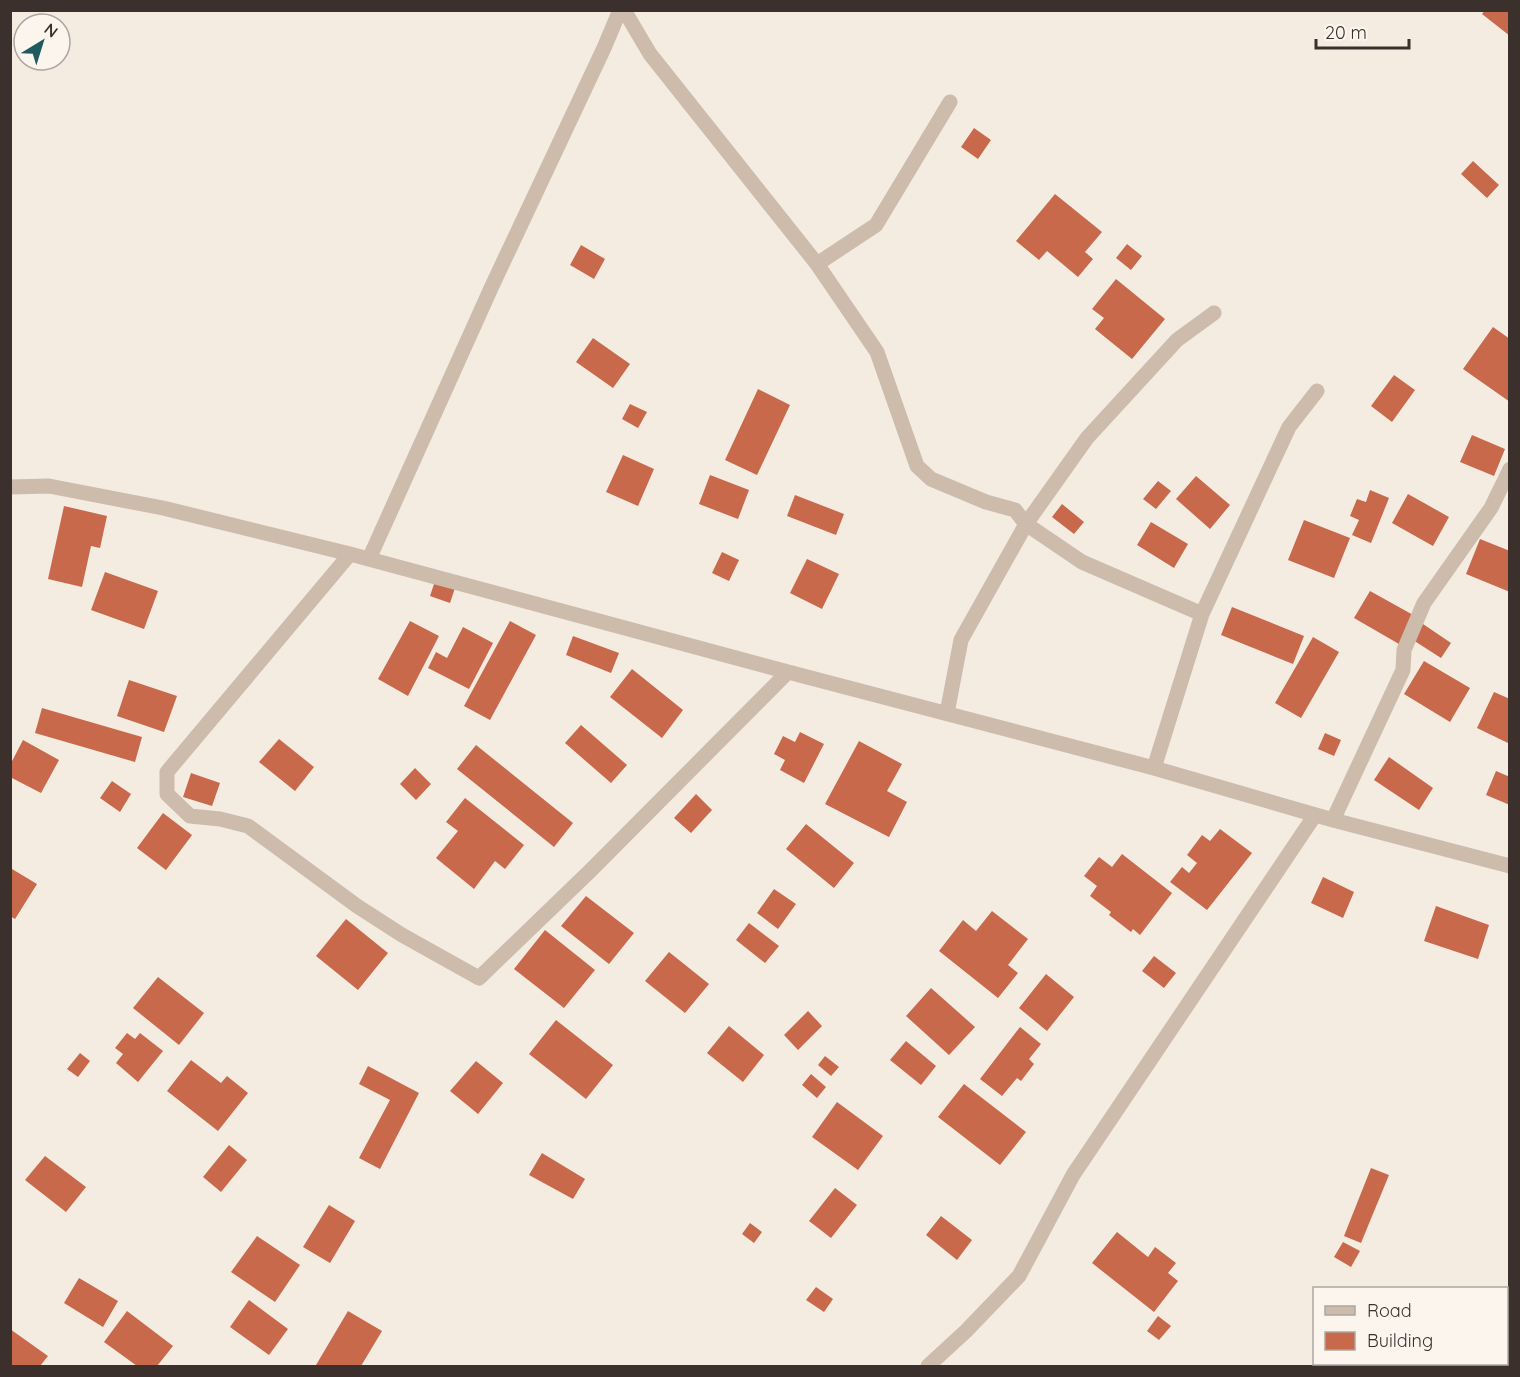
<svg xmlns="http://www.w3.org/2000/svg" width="1520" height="1377" font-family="Quicksand,sans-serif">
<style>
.building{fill:#c8694b}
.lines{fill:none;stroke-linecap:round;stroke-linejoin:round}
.minor{stroke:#cdbbac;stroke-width:15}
</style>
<rect width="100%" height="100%" fill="#f4ebe1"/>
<!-- building -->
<path class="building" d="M1485,10h25v26l-28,-22z
M974,128l17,12 -13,19 -17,-12z
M1473,161l26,24 -12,13 -26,-24z
M1055,194l47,38 -17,20 8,7 -15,18 -31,-26 -8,9 -23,-19z
M1127,244l15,12 -11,14 -15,-12z
M581,245l24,14 -11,20 -24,-14z
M1116,279l49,40 -33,40 -37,-30 9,-11 -12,-9z
M1493,327l17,12v63l-47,-33z
M593,338l37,26 -17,24 -37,-26z
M1394,375l21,15 -23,32 -21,-16z
M758,389l32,16 -33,70 -32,-15z
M630,404l17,8 -9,16 -16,-9z
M1472,435l33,14 -11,27 -34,-14z
M623,455l31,14 -16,37 -32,-14z
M710,475l39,15 -11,29 -39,-15z
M1196,476l34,29 -20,24 -34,-30z
M1158,481l13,10 -15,18 -13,-10z
M1370,490l19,8 -18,45 -19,-8 7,-15 -9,-4 7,-17 9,3z
M1408,494l41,23 -16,29 -41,-23z
M795,495l49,19 -8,21 -49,-19z
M1062,504l22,18 -10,12 -22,-17z
M64,506l43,10 -7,32 -9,-2 -9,41 -34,-8z
M1304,520l46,18 -16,40 -46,-18z
M1151,522l37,22 -14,24 -37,-23z
M1480,539l30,12v41l-44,-18z
M722,552l17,8 -10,21 -17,-8z
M807,559l32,15 -17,35 -32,-16z
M105,572l53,19 -14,38 -53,-19z
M435,581l20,7 -5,15 -20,-7z
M1370,591l45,25 -16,28 -45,-26z
M1232,607l72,29 -11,28 -72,-29z
M410,621l29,15 -31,60 -30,-17z
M510,621l26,14 -46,85 -26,-14z
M1423,624l28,19 -10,15 -28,-18z
M463,627l30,16 -24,46 -41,-21 8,-16 11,6z
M573,636l46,17 -8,20 -45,-18z
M1313,637l26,15 -38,66 -26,-15z
M1424,661l46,27 -20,34 -46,-28z
M632,669l51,41 -21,28 -52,-41z
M129,680l48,16 -13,36 -47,-16z
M1494,692l16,7v45l-33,-16z
M42,708l100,29 -7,25 -100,-29z
M581,725l46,40 -16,18 -46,-40z
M800,732l24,12 -20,39 -24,-13 5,-10 -11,-6 9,-18 12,6z
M1325,733l16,7 -7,16 -16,-7z
M279,739l35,28 -19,24 -36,-29z
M23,740l36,20 -18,33 -31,-16v-12z
M859,741l43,23 -15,27 20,11 -18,35 -64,-33z
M476,745l97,78 -19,24 -97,-78z
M1389,757l44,31 -14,22 -45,-30z
M415,768l16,16 -15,16 -16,-16z
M1496,771l14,6v28l-24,-10z
M191,773l29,10 -8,23 -29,-9z
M112,781l19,13 -11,18 -20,-14z
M696,794l16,16 -21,23 -17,-15z
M465,798l59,47 -19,24 -10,-8 -21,28 -38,-31 22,-27 -12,-9z
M163,813l29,22 -26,35 -29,-22z
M806,824l48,39 -20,25 -48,-39z
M1220,829l32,24 -45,57 -37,-28 12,-15 7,6 8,-10 -10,-8 15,-20 8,6z
M1122,854l50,39 -32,42 -7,-6 -2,3 -22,-17 2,-3 -21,-16 7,-10 -13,-10 15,-19 13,10z
M12,869l25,15 -22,35 -5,-3v-45z
M1323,877l31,15 -11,26 -32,-15z
M774,889l22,15 -18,25 -21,-16z
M586,896l48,37 -25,31 -48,-38z
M1436,906l53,19 -11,34 -54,-18z
M992,911l36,28 -20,26 10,8 -20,25 -59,-47 24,-31 13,11z
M346,919l42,34 -30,37 -42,-34z
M749,923l30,23 -14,17 -29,-23z
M545,930l50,40 -31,38 -50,-39z
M669,952l40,32 -24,29 -40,-32z
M1154,956l22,17 -12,15 -22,-17z
M1046,974l28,23 -27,34 -28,-23z
M158,977l46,36 -25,32 -46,-37z
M931,988l44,39 -26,28 -43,-39z
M808,1011l14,15 -24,24 -14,-15z
M556,1020l57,45 -27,34 -57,-45z
M729,1026l35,29 -21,27 -36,-29z
M1020,1027l21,17 -12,15 5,5 -13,17 -4,-3 -15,18 -22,-17z
M127,1033l8,6 5,-6 23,18 -25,31 -22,-19 7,-9 -8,-6z
M906,1041l30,25 -15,19 -31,-25z
M80,1053l10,8 -12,16 -11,-8z
M825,1056l14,11 -8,9 -13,-11z
M191,1060l30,23 6,-7 21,17 -30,38 -51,-40z
M476,1061l27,22 -25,31 -28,-23z
M368,1066l51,27 -39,76 -21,-11 31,-58 -31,-16z
M811,1074l15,13 -9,11 -15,-13z
M964,1084l62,48 -26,33 -62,-48z
M837,1102l46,34 -25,34 -46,-33z
M229,1145l18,15 -26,32 -18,-15z
M542,1153l43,26 -12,20 -44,-24z
M45,1156l41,31 -20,25 -41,-32z
M1371,1168l18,7 -28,68 -17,-7z
M835,1188l22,17 -26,33 -22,-17z
M329,1205l26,16 -25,42 -27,-16z
M941,1216l31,24 -15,20 -31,-25z
M750,1223l12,9 -8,11 -12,-9z
M1117,1232l31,25 7,-10 21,16 -8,10 10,8 -24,31 -62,-49z
M257,1236l43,29 -25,37 -44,-30z
M1343,1242l17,9 -9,16 -17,-10z
M79,1278l39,23 -15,26 -39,-24z
M816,1287l17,12 -9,13 -18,-12z
M249,1300l39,29 -19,26 -39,-28z
M127,1311l46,35 -16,20h-20l-33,-24z
M348,1311l34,20 -21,35h-43l-2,-1z
M1158,1316l13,10 -12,14 -12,-9z
M10,1329l38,27 -8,10h-30z
M1469,1364h31l-2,2h-31z"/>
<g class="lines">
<!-- minor -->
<path class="minor" d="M624,10l26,44 167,210 60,88 40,114 14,13 55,23 29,8 11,14 56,38 120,52
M817,264l59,-39 74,-123
M10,487l39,-1 114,22 187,46 438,118 366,96 179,52 177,46
M350,554l-183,218v22l23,22 30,3 28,7 109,80 45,29 77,43 111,-107 198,-199
M369,559l123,-273 112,-238 16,-38
M947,713l14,-73 65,-116 61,-86 90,-98 37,-27
M1154,768l48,-154 87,-187 28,-36
M1333,820l70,-150 1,-20 20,-47 67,-95 19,-39
M928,1366l38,-35 53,-55 54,-101 242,-360"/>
</g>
<!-- border -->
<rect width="1520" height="1377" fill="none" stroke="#3b302b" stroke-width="24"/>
<!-- legend -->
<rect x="1313" y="1287" width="195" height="78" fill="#fbf5ee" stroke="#aea6a0" stroke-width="1.5"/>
<rect x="1325" y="1306" width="30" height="9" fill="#cdbbac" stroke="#aea6a0" stroke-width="1.5"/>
<text x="1367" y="1317" font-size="18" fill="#3b302b">Road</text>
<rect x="1325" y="1332" width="30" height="18" fill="#c8694b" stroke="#aea6a0" stroke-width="1.5"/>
<text x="1367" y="1347" font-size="18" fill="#3b302b">Building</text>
<!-- north arrow -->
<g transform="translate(42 42) rotate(38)"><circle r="28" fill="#fbf5ee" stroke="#aea6a0" stroke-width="1.5"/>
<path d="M0-4.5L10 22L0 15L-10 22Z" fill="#1f5a5e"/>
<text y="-9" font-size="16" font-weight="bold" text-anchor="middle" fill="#3b302b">N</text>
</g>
<!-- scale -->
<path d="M1316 39v9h93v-9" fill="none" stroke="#3b302b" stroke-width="3"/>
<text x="1325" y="39" font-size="18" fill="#3b302b" stroke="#fbf5ee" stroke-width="4.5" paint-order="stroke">20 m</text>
</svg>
